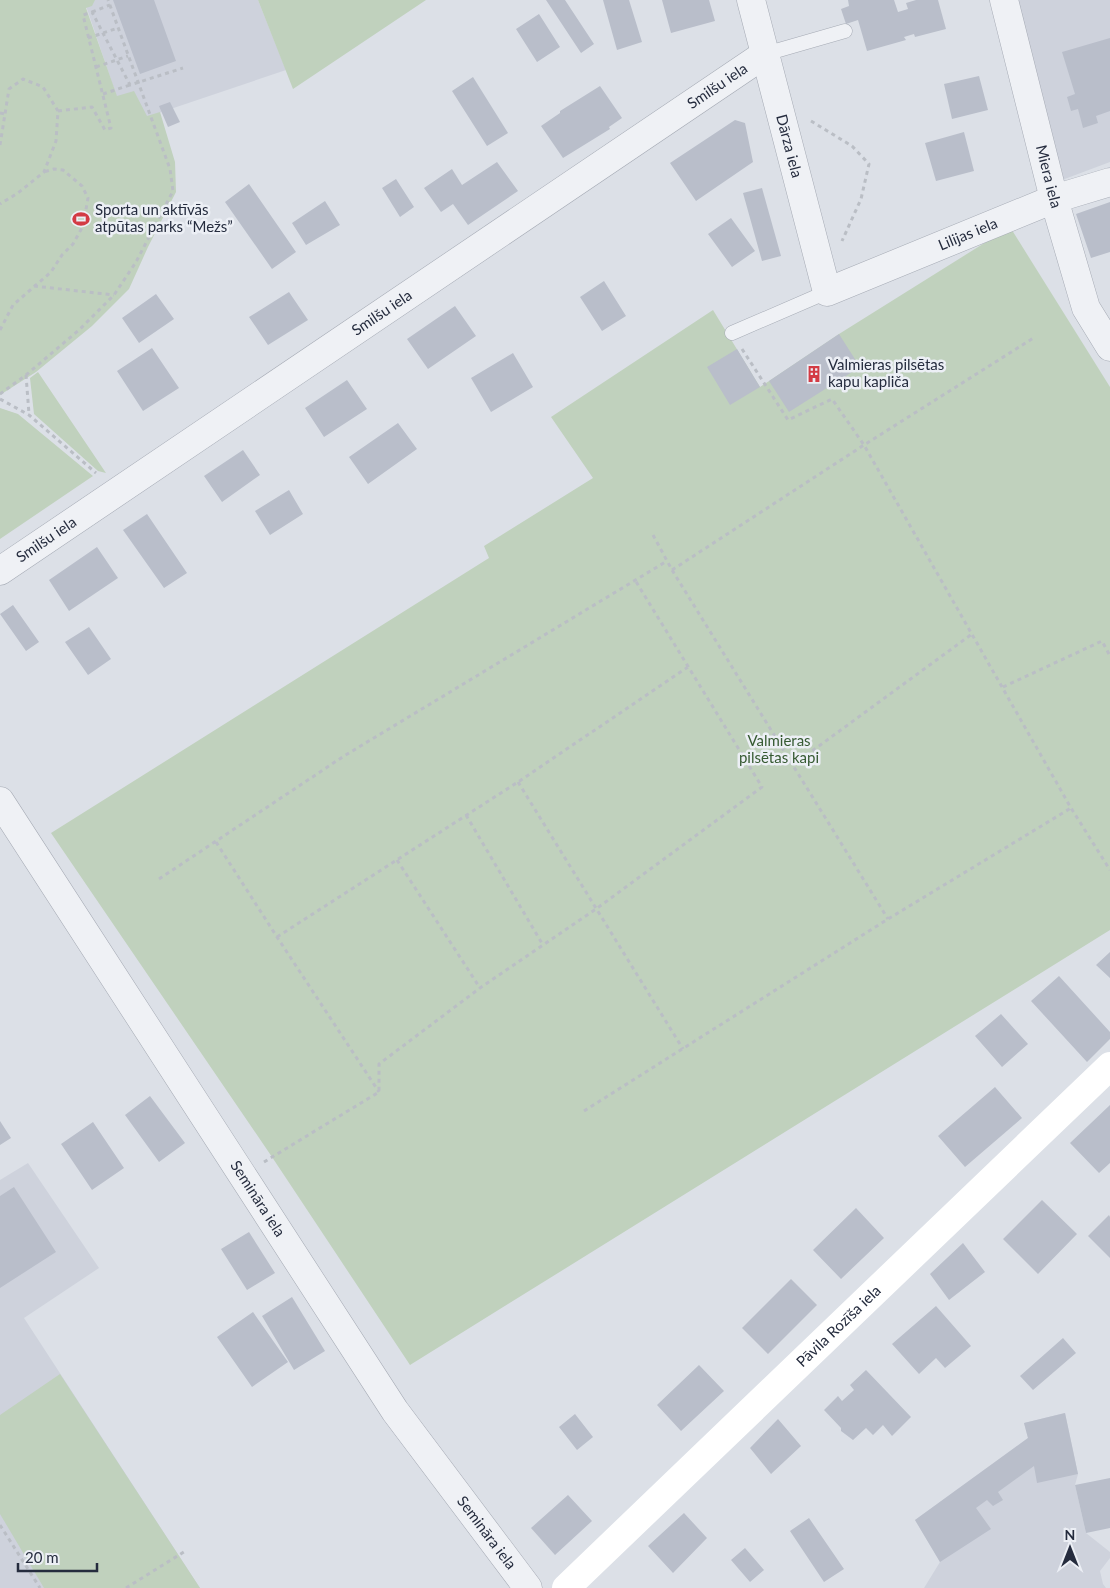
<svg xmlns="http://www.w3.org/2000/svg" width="1110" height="1588" font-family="Lato,sans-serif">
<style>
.built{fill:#ced2dc}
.green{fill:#c0d1bd}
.building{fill:#b9beca}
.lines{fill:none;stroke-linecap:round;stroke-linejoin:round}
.lane-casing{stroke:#a5aab4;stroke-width:15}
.street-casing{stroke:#a5aab4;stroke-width:29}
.path{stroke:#babec5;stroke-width:3;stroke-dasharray:4 4;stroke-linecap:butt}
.lane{stroke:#eff1f5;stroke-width:14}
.street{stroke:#eff1f5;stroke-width:28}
.secondary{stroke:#fff;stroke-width:28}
.labels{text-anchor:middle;stroke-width:5;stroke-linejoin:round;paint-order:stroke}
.street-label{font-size:15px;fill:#252c3e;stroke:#eceff5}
.poi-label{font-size:15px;fill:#252c3e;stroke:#eceff5;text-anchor:start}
.park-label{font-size:15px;fill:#365a32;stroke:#eceff5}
</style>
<rect width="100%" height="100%" fill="#dce0e7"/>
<!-- built -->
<path class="built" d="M84,0h174l28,70 -160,54z
M1015,0h95v162l-48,18z
M28,1163l71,105 -75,50 176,270h-200v-408z
M1065,1413l13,61 -3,11 11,48 24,19v6l-10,13 3,13 3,4h-182l16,-26 -25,-42 113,-82 -4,-15z"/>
<!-- green -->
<path class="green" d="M0,0h95l-3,6 -6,2 31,88 17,-5 13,25 13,-4 15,50 1,30 -28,55 -19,42 -37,37 -56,46 -36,23z
M258,0h168l-133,89z
M1010,227l100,160v543l-700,435 -138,-208 -221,-324 438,-275 -5,-12 109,-68 -42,-61 162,-107 47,77 79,-53z
M38,372l68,101 -8,-2 -64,-57 -4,-36z
M0,408l18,6 75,62 -93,63z
M60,1374l140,214h-156l-44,-74v-99z"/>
<!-- building -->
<path class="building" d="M113,0h41l22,61 -36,13z
M546,0h19l29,44 -13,9z
M603,0h26l13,42 -25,8z
M662,0h47l6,21 -44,12z
M848,0h46l4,12 10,-3 -2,-6 10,-3h22l8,29 -31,8 -1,-3 -10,3 2,3 -39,11 -9,-31 -12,4 -5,-15 8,-3z
M539,14l21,33 -23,15 -21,-33z
M1110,38v73l-14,5 2,7 -15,5 -5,-19 -7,2 -4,-14 8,-3 -13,-42z
M979,76l9,34 -36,9 -8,-35z
M473,77l35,56 -21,13 -35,-55z
M600,86l22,32 -13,9 1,2 -47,29 -22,-32 19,-13v-2z
M170,102l10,20 -12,5 -9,-21z
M735,120l10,3 8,39 -57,39 -26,-38z
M964,132l10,39 -38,10 -11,-38z
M497,162l21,29 -50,34 -15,-21 -12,8 -17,-24 28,-19 10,16z
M396,179l18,28 -14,10 -18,-29z
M249,184l47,68 -24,17 -47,-67z
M762,188l19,68 -19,5 -19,-68z
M325,201l15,24 -34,20 -14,-22z
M1110,202v50l-19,6 -15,-44z
M731,218l24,33 -23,16 -24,-33z
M604,281l22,35 -24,15 -22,-34z
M289,292l19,28 -40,25 -19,-28z
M156,294l18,25 -35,24 -17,-25z
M455,306l21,30 -48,33 -21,-30z
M839,334l21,33 -71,45 -20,-31z
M152,348l27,40 -36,23 -26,-40z
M737,349l23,38 -30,18 -23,-38z
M513,353l20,34 -42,25 -20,-34z
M347,380l20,29 -43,28 -19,-29z
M398,423l19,26 -49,35 -19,-27z
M243,450l17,25 -38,27 -18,-26z
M289,490l14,24 -33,21 -15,-24z
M147,514l40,59 -23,15 -41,-58z
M97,547l21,31 -49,33 -20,-31z
M13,605l26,37 -13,9 -26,-37z
M89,627l22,32 -23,16 -23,-33z
M1110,952v26l-14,-13z
M1059,976l51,56v7l-23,23 -56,-61z
M1001,1014l27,30 -26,23 -27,-31z
M995,1087l27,31 -57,49 -27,-31z
M150,1096l35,47 -26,19 -34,-47z
M1110,1105v58l-11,10 -29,-30z
M0,1121l11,17 -11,7z
M93,1122l31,46 -32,22 -31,-46z
M14,1187l42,65 -56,36v-92z
M1042,1200l35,34 -39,40 -35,-35z
M856,1208l28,30 -43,41 -28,-29z
M1109,1215l1,2v41l-22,-22z
M249,1232l26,41 -28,17 -26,-41z
M963,1243l22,29 -36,28 -19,-26z
M791,1279l26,26 -49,49 -26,-26z
M292,1297l33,54 -31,19 -32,-54z
M936,1306l35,40 -26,22 -9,-10 -17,16 -27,-30z
M253,1312l35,50 -36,25 -35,-50z
M1063,1338l13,15 -43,37 -13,-14z
M699,1365l25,26 -43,40 -24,-26z
M866,1370l45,47 -19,19 -9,-11 -10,10 -7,-7 -13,12 -12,-9v-3l-17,-18 14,-14 4,5 12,-11 -4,-5z
M1065,1413l13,61 -41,9 -3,-17 -36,26 5,8 -10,6 -6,-6 -11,8 15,21 -51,33 -25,-42 113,-82 -4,-15z
M575,1414l18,23 -16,13 -18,-23z
M778,1419l23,27 -30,28 -21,-26z
M1110,1478v50l-24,5 -11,-48z
M568,1495l24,26 -37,34 -24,-27z
M684,1513l23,25 -34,35 -25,-27z
M809,1518l35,51 -20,13 -34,-51z
M745,1548l19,22 -14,12 -19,-22z"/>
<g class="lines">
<!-- lane casing -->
<g class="lane-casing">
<path id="lane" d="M765,54l80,-23
M732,333l95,-41"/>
</g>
<!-- street casing -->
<g class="street-casing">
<g id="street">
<path id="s1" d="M751,0l76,292 227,-93 56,-17"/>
<path id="s2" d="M1004,0l50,199 32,109 24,39"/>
<path id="s3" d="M0,571l765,-517"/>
<path id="s4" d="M0,801l395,610 133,177"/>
</g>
</g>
<!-- path -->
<path class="path" d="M92,12l18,-7
M88,38l30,-10
M96,67l32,-11
M103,94l27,-9
M58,111l34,-4 13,23 6,-2 -28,-113 9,-3 38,73 53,-17
M0,113l6,1
M811,121l41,25 17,18 -8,35 -19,42
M0,145l9,-56 14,-10 20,8 15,24 -2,30 -12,31 -26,21 -18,11
M34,286l80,9
M0,330l13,-25 38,-33 11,-17 11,-11 10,-18 5,-28 -6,-12 -19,-16 -9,-1 -10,3
M742,349l46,71 44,-21 32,46 207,363 39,62
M26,375l3,39
M0,394l26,-19 53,-45 35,-35 22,-33 37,-71 -3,-22 -62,-169
M0,399l29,16 67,58
M653,535l19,35 216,349
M672,570l192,-125 171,-108
M1003,687l99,-46 8,15
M793,765l179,-131
M518,782l165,267
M466,815l77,130
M216,842l61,95 102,155
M397,860l83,128
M159,879l185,-123 323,-195
M277,937l241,-155 170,-115
M584,1111l304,-192 183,-111
M264,1162l115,-70v-28l101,-76 116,-79 166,-122 -127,-207
M0,1525l40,63
M126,1588l61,-38"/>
<!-- lane -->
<use href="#lane" class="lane"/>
<!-- street -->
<use href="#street" class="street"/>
<!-- secondary -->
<path class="secondary" id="s5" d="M566,1588l544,-522"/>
</g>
<!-- icons -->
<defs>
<g id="stadium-bare" transform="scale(1.35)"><path d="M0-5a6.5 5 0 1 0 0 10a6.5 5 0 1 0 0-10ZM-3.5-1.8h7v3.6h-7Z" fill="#d33b44" stroke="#eceff5" stroke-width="2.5" paint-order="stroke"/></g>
<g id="building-bare" transform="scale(1.35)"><path d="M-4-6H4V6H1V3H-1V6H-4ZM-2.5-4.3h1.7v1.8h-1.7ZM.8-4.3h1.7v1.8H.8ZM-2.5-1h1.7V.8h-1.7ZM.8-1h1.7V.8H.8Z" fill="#d33b44" stroke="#eceff5" stroke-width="2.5" paint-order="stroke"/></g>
</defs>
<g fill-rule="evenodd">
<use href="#stadium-bare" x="81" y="219"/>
<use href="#building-bare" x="814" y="374"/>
</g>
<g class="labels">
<!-- street labels -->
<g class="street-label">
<text dy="5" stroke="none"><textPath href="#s3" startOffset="866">Smilšu iela</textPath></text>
<text dy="5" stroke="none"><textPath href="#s1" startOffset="151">Dārza iela</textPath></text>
<text dy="5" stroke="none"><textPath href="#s2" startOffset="182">Miera iela</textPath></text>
<text dy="5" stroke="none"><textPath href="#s1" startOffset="454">Lilijas iela</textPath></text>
<text dy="5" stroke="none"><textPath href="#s3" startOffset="461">Smilšu iela</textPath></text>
<text dy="5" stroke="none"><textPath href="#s3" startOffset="56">Smilšu iela</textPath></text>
<text dy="5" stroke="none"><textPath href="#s4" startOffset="474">Semināra iela</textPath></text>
<text dy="5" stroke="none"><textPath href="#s5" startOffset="378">Pāvila Rozīša iela</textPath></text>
<text dy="5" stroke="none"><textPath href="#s4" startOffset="879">Semināra iela</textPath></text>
</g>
<!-- poi labels -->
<g class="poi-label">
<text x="95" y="215">Sporta un aktīvās<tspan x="95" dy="17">atpūtas parks “Mežs”</tspan></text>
<text x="828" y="370">Valmieras pilsētas<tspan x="828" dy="17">kapu kapliča</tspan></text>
</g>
<!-- park labels -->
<g class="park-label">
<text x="779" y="746">Valmieras<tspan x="779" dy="17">pilsētas kapi</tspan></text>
</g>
</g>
<!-- north arrow -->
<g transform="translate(1070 1548)" stroke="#eceff5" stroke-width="4" paint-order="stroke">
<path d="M0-4L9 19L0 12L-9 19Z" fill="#252c3e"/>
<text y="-8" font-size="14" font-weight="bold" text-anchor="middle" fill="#252c3e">N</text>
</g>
<!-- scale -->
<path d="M18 1563v8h79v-8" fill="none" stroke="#252c3e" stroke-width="2.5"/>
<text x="25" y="1563" font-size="15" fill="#252c3e" stroke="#eceff5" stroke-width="4" paint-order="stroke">20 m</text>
</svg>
